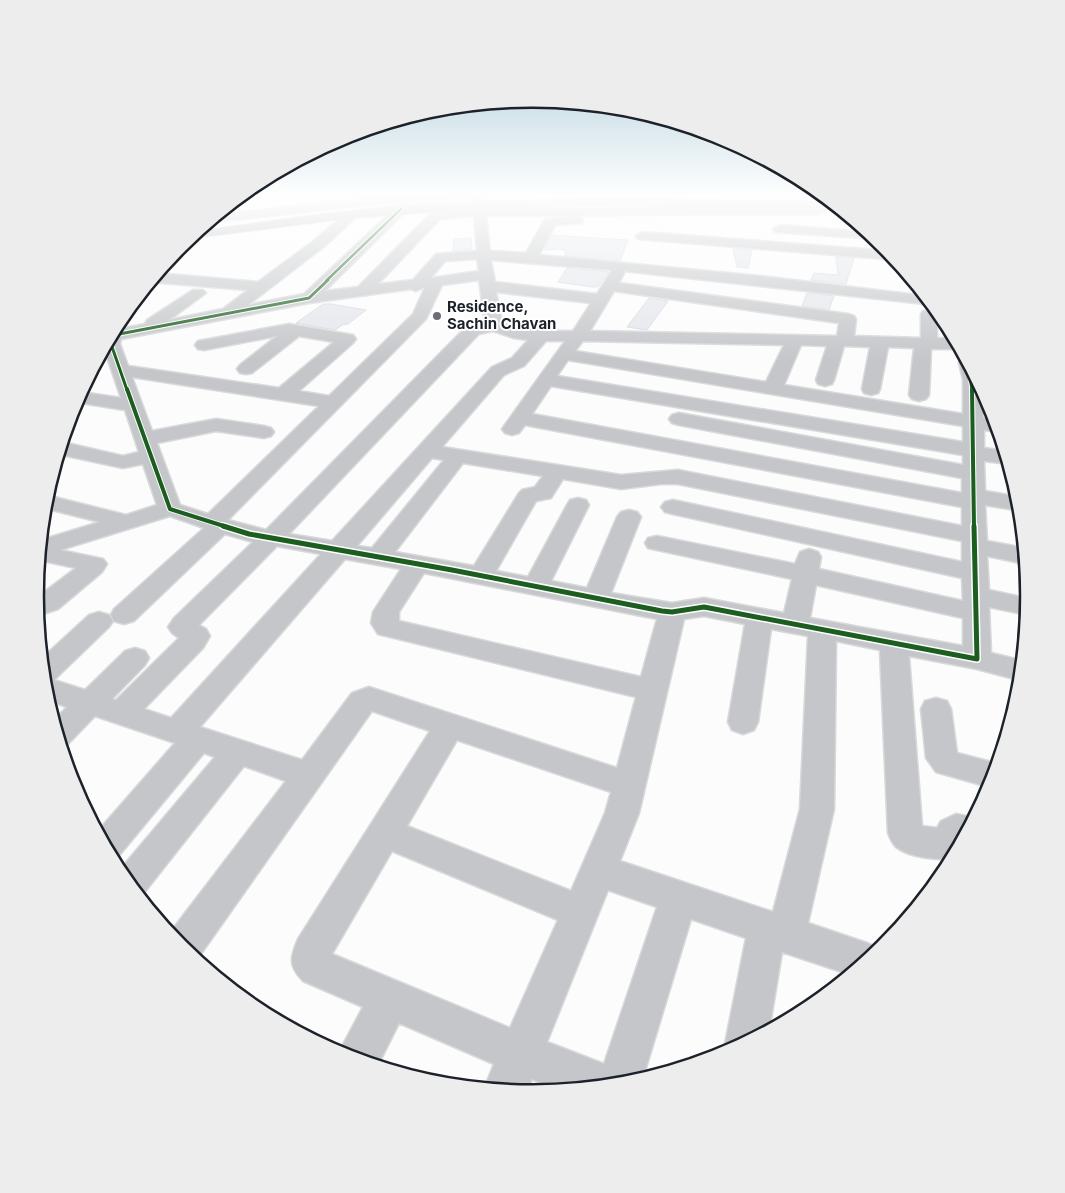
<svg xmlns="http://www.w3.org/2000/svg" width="1065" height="1193" font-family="Inter,sans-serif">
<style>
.building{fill:#e3e6ec;stroke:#d6d8dc}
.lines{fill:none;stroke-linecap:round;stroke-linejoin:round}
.minor-casing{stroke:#d8d9da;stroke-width:3}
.highway-casing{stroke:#d8d9da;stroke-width:2}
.minor{fill:#c4c6c9;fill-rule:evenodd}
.highway{fill:#b6b9bd;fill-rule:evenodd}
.cycleway-far3-casing{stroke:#fff;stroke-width:4.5}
.cycleway-far2-casing{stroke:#fff;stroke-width:5}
.cycleway-far1-casing{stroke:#fff;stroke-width:6}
.cycleway-casing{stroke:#fff;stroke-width:8}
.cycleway-far3{stroke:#1b5e20;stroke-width:2.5}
.cycleway-far2{stroke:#1b5e20;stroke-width:3}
.cycleway-far1{stroke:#1b5e20;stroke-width:4}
.cycleway{stroke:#1b5e20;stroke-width:5}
.poi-dot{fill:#6b6e74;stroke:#fff;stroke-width:2}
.labels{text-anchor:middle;stroke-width:4;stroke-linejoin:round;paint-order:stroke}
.far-poi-label{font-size:15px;font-weight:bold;fill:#1d222a;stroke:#fff;text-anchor:start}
.rim{fill:none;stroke:#1d222a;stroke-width:2.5}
</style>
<rect width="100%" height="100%" fill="#fcfcfc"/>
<!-- building -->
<path class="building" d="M552,235l42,3 34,2 -8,21 -55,-5 1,-5 -6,-2 -16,1z
M471,238l1,11 -19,2 1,-12z
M733,249l19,1 -4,18 -11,-1z
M836,257l18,1 -8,26 -35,-4 3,-7 24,2z
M567,268l42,4 -11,15h-6l-34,-5z
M807,293l27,3 -5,14 -27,-4z
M649,298l19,3 -21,29 -20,-3z
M323,304h8l35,6 -18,14 -6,1 -7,5 -39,-7z"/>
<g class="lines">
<!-- minor casing -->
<g class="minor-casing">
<path id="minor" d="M415,194h71l-1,14 338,-1 2,3 -6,4 -333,2 4,35 36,2 19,-34 32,-3 6,4 -1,3 -27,2 -16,30 221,21 166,20 8,9 -311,-34 1,2 -5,10 229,31 6,2 2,3 -2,17 67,2v-24l2,-3h12l2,3v24l19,1 5,10h-30l-2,46 -3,4 -7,2 -7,-2 -3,-4 5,-47 -26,-1 -8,42 -2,4 -7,2 -7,-2 -2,-4 8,-42 -26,-1 -10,34 -2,4 -7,2 -7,-2 -2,-4 11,-34 -26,-1 -17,40 179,29v-34l-4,-18 3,-4 4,-1 16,29 1,32 13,2 4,12 -16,-2v18l22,3 4,13 -26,-3 1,30 35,6 1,14 -36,-6 2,36 38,7 1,16 -39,-8 2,34 41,9 -2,16 -39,-8 2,46 33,8 -2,20 -45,-12 -68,-13 13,170 15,2 4,-7 15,-7 20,4 -21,39c-16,5 -46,0 -59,-10 -4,-4 -6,-9 -8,-14l-8,-183 -44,-9 -2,168 -26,114 59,20 15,7 -31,25 -69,-23 -13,79 -40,22 -4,-9 21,-106 -55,-19 -49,162 -13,3 -68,7 -29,-12 -6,14 -42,-4 10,-25 -95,-41 -22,44 -39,-13 25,-47 -60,-26c-15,-16 -13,-23 -5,-42l132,-208 -58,-20 -176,250 -15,-13 -12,-14 117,-153 -42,-15 -104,132 -22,-26 97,-115 -11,-4 -87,105 -5,2 -15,-28 78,-89 -80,-27 -27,28 -7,3 -8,-26 14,-14 -20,-7 -6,-41 48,-44 10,-3 10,3 4,6 -4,6 -55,53 31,10 40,-39 10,-3 10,3 4,7 -4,7 -33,34 4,1 63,-62 -7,-5 -4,-6 6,-9 79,-76 -28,-8 -91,87 -10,3 -10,-3 -3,-6 3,-6 90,-81 -34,-12 -110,34 43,9 4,5 -5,8 -44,37 -21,7 -2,-17 41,-31 -37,-8 2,-20 59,-18 -56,-14 2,-13 80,20 31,-10 -14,-41 -20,4 -65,-14 4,-12 61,14 16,-4 -14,-42 -50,-8 6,-10 40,6 -17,-50 10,-18 31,-6 2,-4 46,-30h10l3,3 -37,27 54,-11 25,-19 -98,-8 7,-9 101,9 58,-43 31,-27h8l2,3 -2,3 -29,27 -78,60 56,-11 93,-88h8l2,3 -2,3 -80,79 33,-4 74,-75 41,-3 -1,-11 -104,7 -161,18 9,-8 152,-18zM474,216l3,35 -41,3 -23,26 -35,4 62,-65zM477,259l2,12 -48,7 14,-17zM491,260l121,10 -15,24 -102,-12zM479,280l6,43 -17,3 -5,4 -197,200 -38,-10 198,-201 16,-34zM425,287l-12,27 -84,82 -30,-5 54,-48 3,-4 -3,-4 -64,-11 -85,16 -6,1 -3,4 3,4 6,1 73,-14 -37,29 -3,4 3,4 6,1 6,-1 47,-37 35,6 -55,46 -151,-22 -8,-22 1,-5 188,-36 102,-14 5,2zM614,291l225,32 -2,13 -247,-5zM496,292l95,11 -18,28c-24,0 -48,0 -71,-8zM493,331l21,7 14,2 -16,18 -20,9 -160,174 -43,-7 186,-196 4,-4zM546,341h19l-63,88 3,4 7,2 7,-2 6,-8 437,82v19l-284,-56 -57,5 -179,-28 62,-72 20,-9zM583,341l201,4 -18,37 -191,-31zM568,360l395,66v16l-406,-66zM132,377l187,29 -111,108 -28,-9 -23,-62 59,-12 48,7 7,-2 3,-4 -3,-4 -7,-2 -48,-7 -64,12zM551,386l412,69v10l-284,-52 -7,2 -3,4 3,4 7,2 283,53v15l-430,-79zM432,458l12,2 -72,88 -15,-2zM463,463l80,13 -8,11 -13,3 -3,3 -45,73 -79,-14zM563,479l58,10 40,-5h17l284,57v21l-289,-62 -8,2 -4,5 4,5 8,2 289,64 1,23 -144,-32 2,-12 -3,-5 -9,-3 -9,3 -5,12 -138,-28 -9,2 -3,5 3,5 144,31 -8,34 -80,-15 -32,5 -61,-10 30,-76 -4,-5 -8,-2 -8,2 -4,5 -30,71 -36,-7 38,-76 -3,-5 -8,-2 -8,2 -3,5 -39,72 -32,-6 40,-70 15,-3zM277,546l44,8 -150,164 -27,-9 59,-61 7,-12 -4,-7 -7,-4zM345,559l56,10 -28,43 -2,11 7,11 258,63 -19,71 -248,-81 -17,6 -50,67 -102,-33zM424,573l233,46 -16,58 -242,-56v-9zM816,585l147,33v28l-153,-28zM704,616l41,8 -17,98 4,8 11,4 11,-4 4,-8 13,-93 37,7 -8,173 -27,103 -153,-51 19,-48 45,-194zM457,740l154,52 -6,21 -34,78 -164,-65zM392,851l166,69 -48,108 -178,-74zM608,890l49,17 -53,157 -57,-22z
M780,225l88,7 9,7 -102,-7 -2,-3z
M643,232l247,19 7,9 -259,-21 -2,-3z
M936,698l11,3 4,8 6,44 42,11 -7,24 -56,-16 -10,-14 -5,-49 4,-8z"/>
</g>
<!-- highway casing -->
<g class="highway-casing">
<path id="highway" d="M635,198l196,3 8,7 -254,-2 -100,2 -142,11 -156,20 11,-8 115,-16 91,-10 131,-6z"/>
</g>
<!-- minor -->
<use href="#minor" class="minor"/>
<!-- highway -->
<use href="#highway" class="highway"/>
<!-- cycleway-far3 casing -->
<g class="cycleway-far3-casing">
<path id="cycleway-far3" d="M326,281l75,-72"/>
</g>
<!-- cycleway-far2 casing -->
<g class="cycleway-far2-casing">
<path id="cycleway-far2" d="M968,362l4,28
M127,390l-16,-46 3,-9 195,-37 19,-18"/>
</g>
<!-- cycleway-far1 casing -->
<g class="cycleway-far1-casing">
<path id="cycleway-far1" d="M127,389l43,120 57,18
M972,389l2,138"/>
</g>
<!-- cycleway casing -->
<g class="cycleway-casing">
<path id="cycleway" d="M223,526l26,8 203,36 210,41 10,1 32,-5 273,52 -3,-133"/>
</g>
<!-- cycleway-far3 -->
<use href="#cycleway-far3" class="cycleway-far3"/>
<!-- cycleway-far2 -->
<use href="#cycleway-far2" class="cycleway-far2"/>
<!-- cycleway-far1 -->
<use href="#cycleway-far1" class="cycleway-far1"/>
<!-- cycleway -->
<use href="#cycleway" class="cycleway"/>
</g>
<!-- sky -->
<linearGradient id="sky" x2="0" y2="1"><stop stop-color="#9bc2d2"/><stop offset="0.54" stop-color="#fefefe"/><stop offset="1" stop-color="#fefefe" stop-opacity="0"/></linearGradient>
<rect width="1065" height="361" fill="url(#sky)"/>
<!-- markers -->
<circle class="poi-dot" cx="437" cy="316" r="5"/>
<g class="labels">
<!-- far-poi labels -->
<g class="far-poi-label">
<text x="447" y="312">Residence,<tspan x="447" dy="17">Sachin Chavan</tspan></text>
</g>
</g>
<!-- crop -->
<path d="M0 0H1065V1193H0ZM44 596a488 488 0 1 1 976 0a488 488 0 1 1-976 0Z" fill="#ededee" fill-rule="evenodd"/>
<path class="rim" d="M44 596a488 488 0 1 1 976 0a488 488 0 1 1-976 0Z"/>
</svg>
